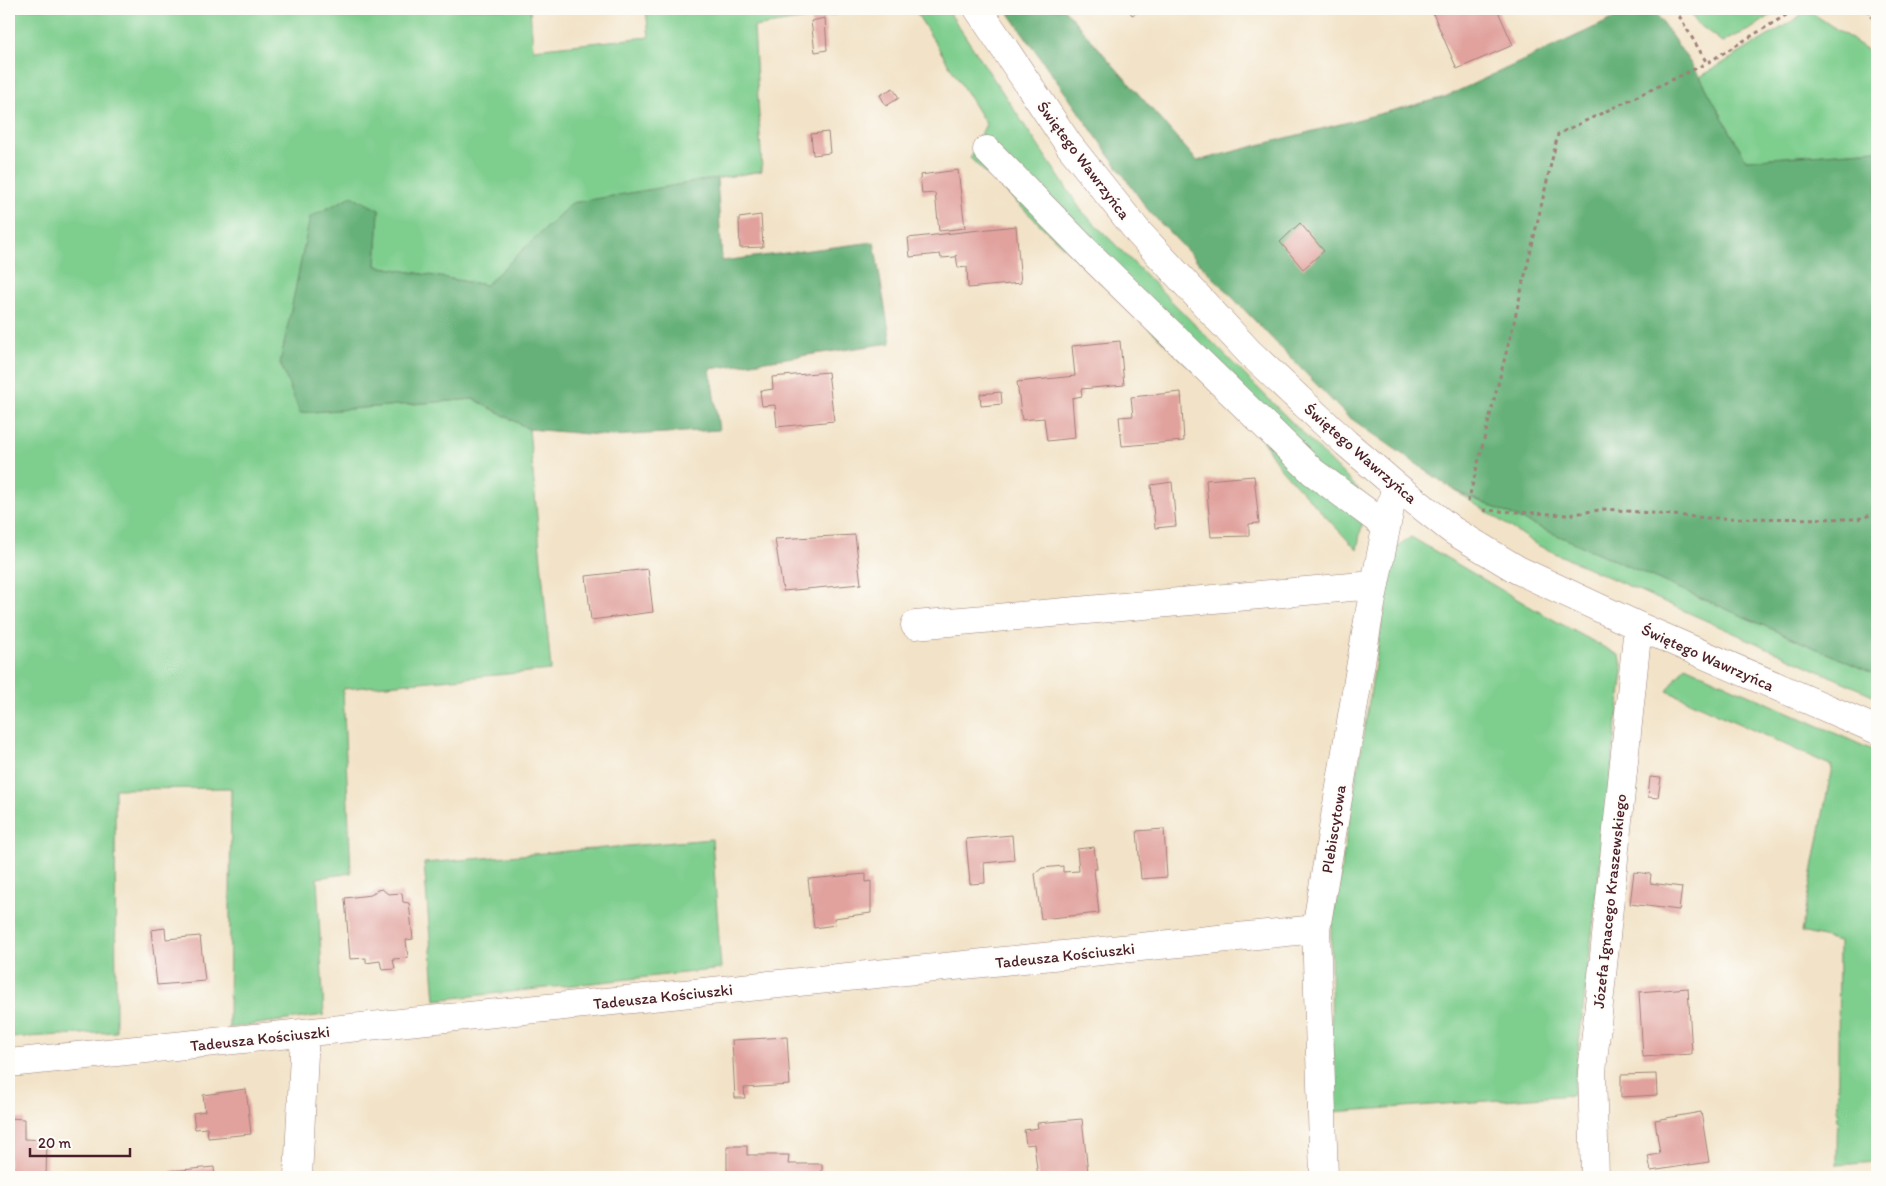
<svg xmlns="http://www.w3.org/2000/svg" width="1886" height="1186" font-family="Itim,sans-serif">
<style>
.green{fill:#7ece8e;stroke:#64765c}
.forest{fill:#66b179;stroke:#586852}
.building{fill:#e1a29e}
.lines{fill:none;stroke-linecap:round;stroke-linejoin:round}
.minor-casing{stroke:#9e817a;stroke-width:29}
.path{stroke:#9e817a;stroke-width:3;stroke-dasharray:4 4;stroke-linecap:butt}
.minor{stroke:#fff;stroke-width:28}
.labels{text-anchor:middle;stroke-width:4;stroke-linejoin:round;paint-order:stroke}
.street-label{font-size:16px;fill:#4a1f2b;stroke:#fdfcf7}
</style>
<rect width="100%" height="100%" fill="#fdfcf7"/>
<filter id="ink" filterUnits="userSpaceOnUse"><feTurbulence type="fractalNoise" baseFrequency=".02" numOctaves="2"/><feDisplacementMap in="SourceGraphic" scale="10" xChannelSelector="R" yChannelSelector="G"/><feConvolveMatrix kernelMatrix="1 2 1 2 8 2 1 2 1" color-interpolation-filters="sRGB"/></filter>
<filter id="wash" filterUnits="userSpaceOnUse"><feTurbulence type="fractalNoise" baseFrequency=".0096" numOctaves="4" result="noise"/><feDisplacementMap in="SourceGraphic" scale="20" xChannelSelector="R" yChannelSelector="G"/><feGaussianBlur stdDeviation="1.12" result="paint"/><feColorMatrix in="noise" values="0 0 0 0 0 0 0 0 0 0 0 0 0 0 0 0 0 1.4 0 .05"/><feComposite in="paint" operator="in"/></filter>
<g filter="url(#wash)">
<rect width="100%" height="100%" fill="#f2e3c8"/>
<!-- green -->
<path class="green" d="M9,9h521l3,40 116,-12 -3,-28h224l-116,18 8,144 -190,32 -86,82 -110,-19 3,-56 -79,203 174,-14 55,30 22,241 -208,19 8,184 -34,5 7,137 -95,13 2,-240 -116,1 1,243 -107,6z
M914,9h33l134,201 286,288 -10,52 -75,-80 -28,-42 -284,-270 16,-34z
M1687,9h93l-29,20 -29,13 -25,-19z
M1809,11l68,45v94l-131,10 -46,-83z
M1454,490l423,185v22l-340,-152z
M1411,537l123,72 86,47 3,15 -50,424 -241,17 -1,-182 63,-380z
M1685,666l192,86v410l-40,3 2,-224 -38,-9 31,-166 -165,-75z
M712,839l9,130 -286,31 -11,-137z"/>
<!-- forest -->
<path class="forest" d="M1006,9h58l133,152 248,-64 189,-88h19l47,68 46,83 131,-10v525l-423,-185 -108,-75 -198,-205z
M717,178l5,83 152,-19 17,101 -181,26 9,61 -107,6 -83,-7 -55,-30 -174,14 -20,-50 30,-146 42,-21 27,14 -3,56 110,19 86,-82z"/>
<g id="blocks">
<!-- building -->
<path class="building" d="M1128,9h16l-12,6z
M1431,9h66l16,36 -56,24z
M825,18l2,32 -12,2 -4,-31z
M893,88l6,10 -13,8 -6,-11z
M828,132l2,21 -17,2 -2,-21z
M958,170l7,58 -26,3 -4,-38 -13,1 -2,-19z
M761,215l2,32 -23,1 -1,-30z
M1300,223l24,28 -21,18 -23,-27z
M1016,226l5,57 -53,5 -1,-21 -9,1 -2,-13 -1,2 -14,1 -1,-4 -30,3 -2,-19z
M1120,341l4,44 -43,4 1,7 -10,2 3,40 -28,3 -3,-23 -22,2 -5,-38 58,-6 -3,-30z
M828,372l6,49 -57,6 -2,-22 -13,1 -2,-15 13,-2 -1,-12z
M1001,392l1,12 -21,2 -1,-12z
M1181,392l3,49 -62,5 -3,-29 14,-1 -2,-19z
M1254,476l5,47 -10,1v12l-38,1 -5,-57z
M1172,482l4,44 -21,2 -4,-43z
M855,535l6,49 -78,7 -8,-52z
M648,569l5,43 -62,8 -5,-44z
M1650,777l11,1 -3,20 -10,-1z
M1164,829l3,48 -26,2 -4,-48z
M1012,835l2,25 -30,3 1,20 -15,1 -4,-45z
M1094,847l3,22h-3l5,44 -58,6 -6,-45 7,-6 21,-2v6l16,-1 -2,-22z
M1634,872l17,2 -1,9 32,4 -3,23 -49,-6z
M866,874v8l5,-1v32l-37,5 1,7 -21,3 -6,-49z
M382,889l6,5 14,-1 1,9 6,1 4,36 -7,1 2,18 -15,1 2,10 -13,1 -2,-9 -14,2v-5l-16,1 -5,-61 26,-3 6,-5z
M165,928l1,11 34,-3 5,45 -48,4 -6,-55z
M1688,988l4,66 -49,3 -4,-65z
M787,1037l3,48 -46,3 1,10h-10l-3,-58z
M1656,1074l1,21 -36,2v-22z
M246,1089l5,45 -43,4 -1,-10 -12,1 -2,-16 12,-2 -2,-16z
M1701,1112l8,50 -58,9 -3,-15 12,-2 -5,-34z
M9,1118l15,1v20l23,1 -1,37h-37z
M1082,1119l6,53 -50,5 -4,-33 -8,1 -2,-15 14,-2 -1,-5z
M727,1146h20v9h42l-1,9h34v13h-95z
M214,1167l1,10h-43l-1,-6z"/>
</g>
</g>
<g filter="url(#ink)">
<use href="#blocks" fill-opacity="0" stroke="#9e817a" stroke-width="1"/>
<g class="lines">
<!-- minor casing -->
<g class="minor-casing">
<path id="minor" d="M978,9l91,136 70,88 110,119 97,91 50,43 56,44 66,40 120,56 239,104
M987,150l104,106 222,216 73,54
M915,625l459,-40
M9,1063l1307,-134
M298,1177l7,-144
M1324,1177l-8,-248 53,-314 21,-107 6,-22
M1595,1177l-3,-105 46,-446"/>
</g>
<!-- path -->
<path class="path" d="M1675,9l32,54 89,-54
M1868,9l9,18
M1468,502l46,-180 44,-188 149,-71
M1483,510l85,5 37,-6 102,9 151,1 19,-6"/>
<!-- minor -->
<use href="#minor" class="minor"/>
</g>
</g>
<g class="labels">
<!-- street labels -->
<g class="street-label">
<text transform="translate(1084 160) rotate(53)" y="6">Świętego Wawrzyńca</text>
<text transform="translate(1361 453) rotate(41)" y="6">Świętego Wawrzyńca</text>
<text transform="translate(1708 657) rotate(24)" y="6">Świętego Wawrzyńca</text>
<text transform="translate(1333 829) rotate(-81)" y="6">Plebiscytowa</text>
<text transform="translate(1609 901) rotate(-84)" y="6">Józefa Ignacego Kraszewskiego</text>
<text transform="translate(1065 955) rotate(-6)" y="6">Tadeusza Kościuszki</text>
<text transform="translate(663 996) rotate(-6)" y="6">Tadeusza Kościuszki</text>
<text transform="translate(260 1038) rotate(-6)" y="6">Tadeusza Kościuszki</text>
</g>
</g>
<!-- margin -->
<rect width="1886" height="1186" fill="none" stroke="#fdfcf7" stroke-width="30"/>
<!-- scale -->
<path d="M30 1148v8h100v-8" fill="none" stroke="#4a1f2b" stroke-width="2.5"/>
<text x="38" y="1148" font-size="15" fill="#4a1f2b" stroke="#fdfcf7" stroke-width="4" paint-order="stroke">20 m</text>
</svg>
